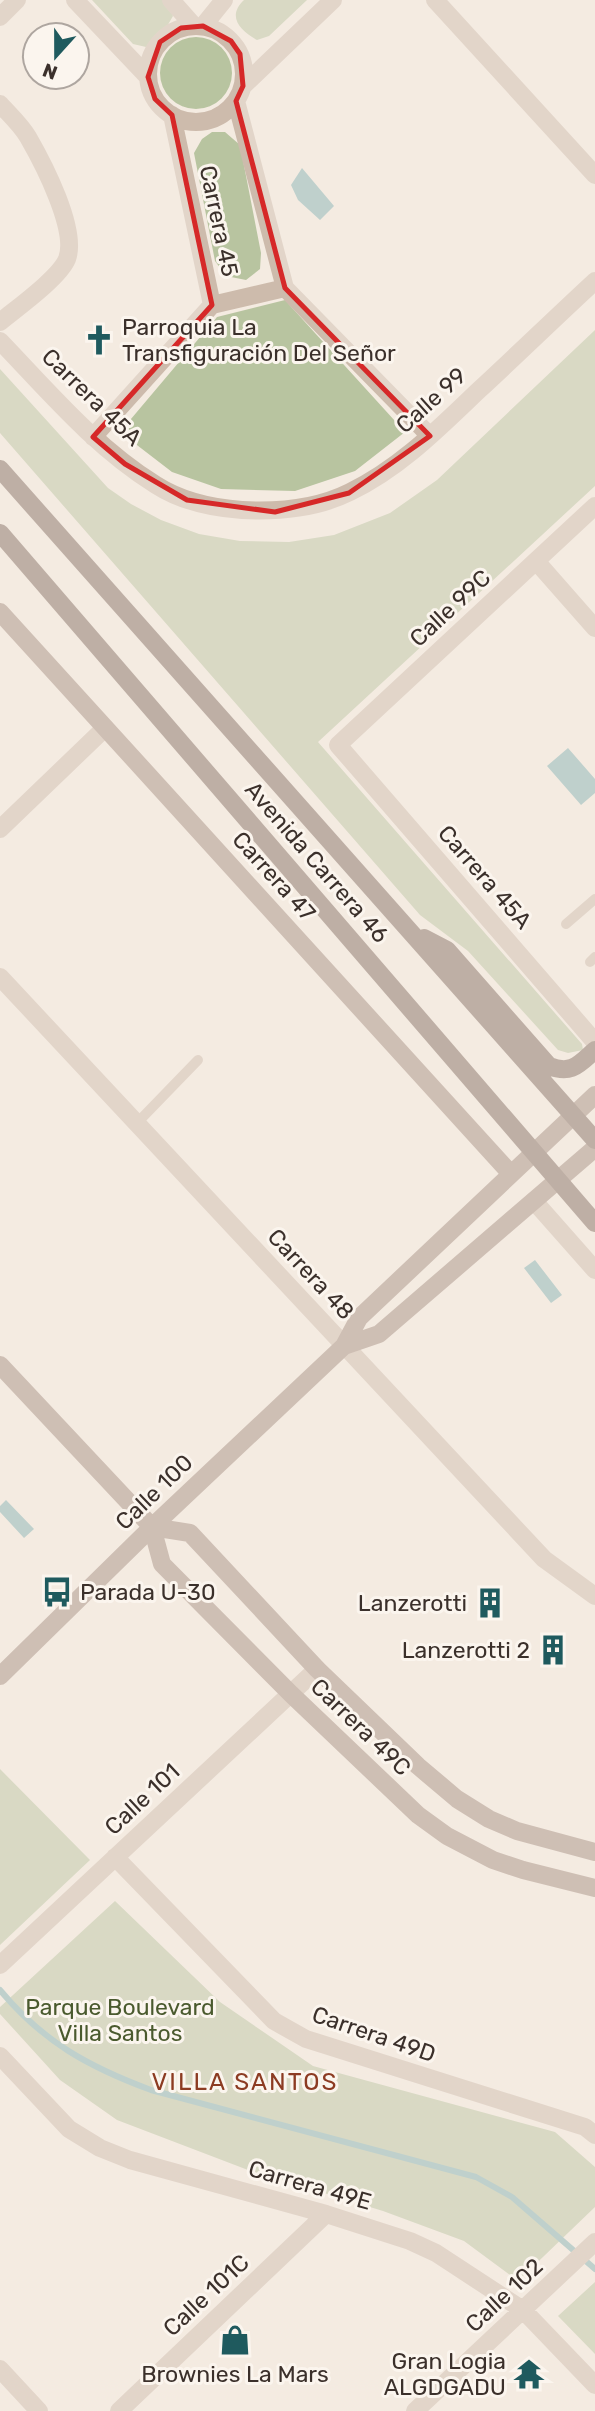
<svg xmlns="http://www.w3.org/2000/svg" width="595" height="2411" font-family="Rubik,sans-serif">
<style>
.green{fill:#b8c4a0}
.water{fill:#7fb0b2}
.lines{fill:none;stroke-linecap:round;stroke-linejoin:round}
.stream{stroke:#7fb0b2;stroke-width:6}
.lane{stroke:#cdbbac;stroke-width:10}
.street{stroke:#cdbbac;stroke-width:18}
.secondary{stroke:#a18a7d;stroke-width:18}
.primary{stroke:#7d675c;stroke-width:18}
.marked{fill:none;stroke:#d62828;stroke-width:5;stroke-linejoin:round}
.labels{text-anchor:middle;stroke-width:6;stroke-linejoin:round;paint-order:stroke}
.street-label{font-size:23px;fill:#3b302b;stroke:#fbf5ee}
.poi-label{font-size:23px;fill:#3b302b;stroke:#fbf5ee;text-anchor:end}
.park-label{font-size:23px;fill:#4a5a2e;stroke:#fbf5ee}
.neighbourhood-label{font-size:24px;letter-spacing:2px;fill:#8c3b22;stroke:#fbf5ee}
</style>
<rect width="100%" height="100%" fill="#f4ebe1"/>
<!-- green -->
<path class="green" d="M92,0h74l3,4 4,12 -11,19 -16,12 -13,-3z
M244,0h63l-38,36 -12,4c-16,-9 -31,-23 -13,-40z
M160 73a36 36 0 1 1 72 0a36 36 0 1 1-72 0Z
M212,132h13l15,13 21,108 -1,16 -14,11 -20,-4 -11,-15 -21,-108 8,-14z
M285,300l120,132 -50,39 -60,20 -74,-2 -49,-17 -52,-40 97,-115z
M595,330v156l-277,256 264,302 1,6 -15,3 -10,-3 -90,-99 -48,-36 -420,-482v-64l108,119 23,16 30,16 38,14 41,7 49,1 45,-7 56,-22 47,-33z
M0,1769l90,91 -90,85z
M115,1901l105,101 93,64 242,66 40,35v40l-77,74 -54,-40 -81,-30 -135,-41 -131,-50 -57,-40 -60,-66v-7z
M595,2282v72l-37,-38z"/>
<!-- water -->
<path class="water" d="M302,168l32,38 -14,14 -22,-20 -7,-15z
M568,748l27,31v14l-14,12 -34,-39z
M535,1260l27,35 -11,8 -27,-35z
M6,1500l28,29 -10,9 -24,-26v-6z"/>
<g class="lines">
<!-- stream -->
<path class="stream" d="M0,1990c43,52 89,77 151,100l325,87 36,20 83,72"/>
<!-- lane -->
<path class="lane" d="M566,924l29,-25
M590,962l5,-5
M137,1123l61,-63"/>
<!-- street -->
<path class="street" d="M75,0l73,77
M171,0l23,26
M435,0l160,175
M0,17l17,-17
M203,26l21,-26
M148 74a48 48 0 1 1 96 0a48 48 0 1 1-96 0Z
M243,86l90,-86
M236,101l49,187 145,148
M0,104c9,10 21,21 28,33 15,26 50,93 39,122 -8,19 -50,49 -67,63
M172,115l40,190
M212,305l73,-17
M0,341c49,51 95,106 156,144 25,16 56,23 86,25 37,2 74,-1 108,-18 50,-24 89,-64 129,-102 39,-36 77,-73 116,-109
M93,437l119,-132
M595,506l-257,239 257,297
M536,561l59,67
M0,829l105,-101
M0,977l544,582 51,37
M534,1201l61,69
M115,1857l159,164 32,18 279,88 10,8
M0,1965l317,-296
M0,2056l69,73 31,19 30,12 196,54 84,27 26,12 87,57 72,75
M0,2369l39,42
M119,2411l207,-197
M415,2411l180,-169"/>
<!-- secondary -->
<path class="secondary" d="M0,612l511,562
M344,1346l35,-12 216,-186
M0,1365l152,162 10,37 129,130 127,121 29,21 46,24 30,10 72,18
M152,1527l38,6 127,136 101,97 39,33 32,20 28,12 78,21
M0,1676l152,-149 192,-181 15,-28 236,-223"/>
<!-- primary -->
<path class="primary" d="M0,469l595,671
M0,533l595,690
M424,938l23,12 102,116c23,9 30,-2 46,-16"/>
</g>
<!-- marked area -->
<path d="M0 0H595V2411H0ZM203,26l28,15 9,13 3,32 -7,15 49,187 145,148 -81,57 -74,19 -88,-12 -62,-36 -32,-27 119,-132 -40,-190 -17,-16 -7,-22 12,-35 21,-14z" fill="#f4ebe1" fill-opacity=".55" fill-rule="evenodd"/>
<path class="marked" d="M203,26l28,15 9,13 3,32 -7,15 49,187 145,148 -81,57 -74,19 -88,-12 -62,-36 -32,-27 119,-132 -40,-190 -17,-16 -7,-22 12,-35 21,-14z"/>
<!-- icons -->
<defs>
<g id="church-bare" transform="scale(2.415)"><path d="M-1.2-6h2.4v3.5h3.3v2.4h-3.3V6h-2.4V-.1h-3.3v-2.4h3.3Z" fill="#1f5a5e" stroke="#fbf5ee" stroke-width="2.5" paint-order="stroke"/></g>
<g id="bus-bare" transform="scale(2.415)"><path d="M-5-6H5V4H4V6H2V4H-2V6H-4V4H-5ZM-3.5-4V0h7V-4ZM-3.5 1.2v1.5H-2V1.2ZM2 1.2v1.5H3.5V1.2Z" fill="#1f5a5e" stroke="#fbf5ee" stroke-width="2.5" paint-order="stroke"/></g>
<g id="building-bare" transform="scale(2.415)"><path d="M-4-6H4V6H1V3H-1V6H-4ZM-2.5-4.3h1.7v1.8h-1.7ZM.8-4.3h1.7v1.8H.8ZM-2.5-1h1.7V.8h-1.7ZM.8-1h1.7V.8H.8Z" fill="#1f5a5e" stroke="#fbf5ee" stroke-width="2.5" paint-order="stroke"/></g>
<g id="shop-bare" transform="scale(2.415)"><path d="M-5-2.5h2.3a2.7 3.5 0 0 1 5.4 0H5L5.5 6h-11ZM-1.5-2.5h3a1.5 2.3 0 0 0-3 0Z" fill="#1f5a5e" stroke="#fbf5ee" stroke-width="2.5" paint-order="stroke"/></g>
<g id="temple-bare" transform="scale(2.415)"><path d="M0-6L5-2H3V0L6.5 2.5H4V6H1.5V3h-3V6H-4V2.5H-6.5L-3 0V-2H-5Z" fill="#1f5a5e" stroke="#fbf5ee" stroke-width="2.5" paint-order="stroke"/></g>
</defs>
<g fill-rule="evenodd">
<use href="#church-bare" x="99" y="340"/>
<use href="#bus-bare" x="57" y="1592"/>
<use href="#building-bare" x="490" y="1603"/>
<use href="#building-bare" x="553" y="1650"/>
<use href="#shop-bare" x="235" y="2340"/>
<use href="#temple-bare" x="529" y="2374"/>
</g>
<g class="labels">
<!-- street labels -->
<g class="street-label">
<text transform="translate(219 221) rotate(78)" y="8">Carrera 45</text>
<text transform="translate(92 397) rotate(44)" y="8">Carrera 45A</text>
<text transform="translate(431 400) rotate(-42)" y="8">Calle 99</text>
<text transform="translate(450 608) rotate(-43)" y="8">Calle 99C</text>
<text transform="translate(317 862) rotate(49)" y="8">Avenida Carrera 46</text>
<text transform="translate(274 876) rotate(48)" y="8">Carrera 47</text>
<text transform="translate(485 877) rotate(49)" y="8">Carrera 45A</text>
<text transform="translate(311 1274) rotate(47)" y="8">Carrera 48</text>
<text transform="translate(154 1492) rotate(-44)" y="8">Calle 100</text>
<text transform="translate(361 1727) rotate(44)" y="8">Carrera 49C</text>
<text transform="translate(142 1799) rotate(-43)" y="8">Calle 101</text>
<text transform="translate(374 2034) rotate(19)" y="8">Carrera 49D</text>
<text transform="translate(310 2185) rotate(16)" y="8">Carrera 49E</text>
<text transform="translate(206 2295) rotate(-43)" y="8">Calle 101C</text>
<text transform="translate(504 2295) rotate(-43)" y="8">Calle 102</text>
</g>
<!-- poi labels -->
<g class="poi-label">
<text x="122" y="335" text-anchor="start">Parroquia La<tspan x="122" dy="26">Transfiguración Del Señor</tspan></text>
<text x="80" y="1600" text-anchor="start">Parada U-30</text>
<text x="467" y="1611">Lanzerotti</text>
<text x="530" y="1658">Lanzerotti 2</text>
<text x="506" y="2369">Gran Logia<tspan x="506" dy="26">ALGDGADU</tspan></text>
<text x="235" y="2382" text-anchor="middle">Brownies La Mars</text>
</g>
<!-- park labels -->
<g class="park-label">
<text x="120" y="2015">Parque Boulevard<tspan x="120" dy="26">Villa Santos</tspan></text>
</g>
<!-- neighbourhood labels -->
<g class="neighbourhood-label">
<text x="245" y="2090">VILLA SANTOS</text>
</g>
</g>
<!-- north arrow -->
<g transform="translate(56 56) rotate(201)"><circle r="33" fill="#fbf5ee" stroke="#aea6a0" stroke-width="2"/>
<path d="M0-5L12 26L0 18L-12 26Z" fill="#1f5a5e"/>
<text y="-10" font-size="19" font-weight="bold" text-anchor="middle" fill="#3b302b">N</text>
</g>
</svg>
